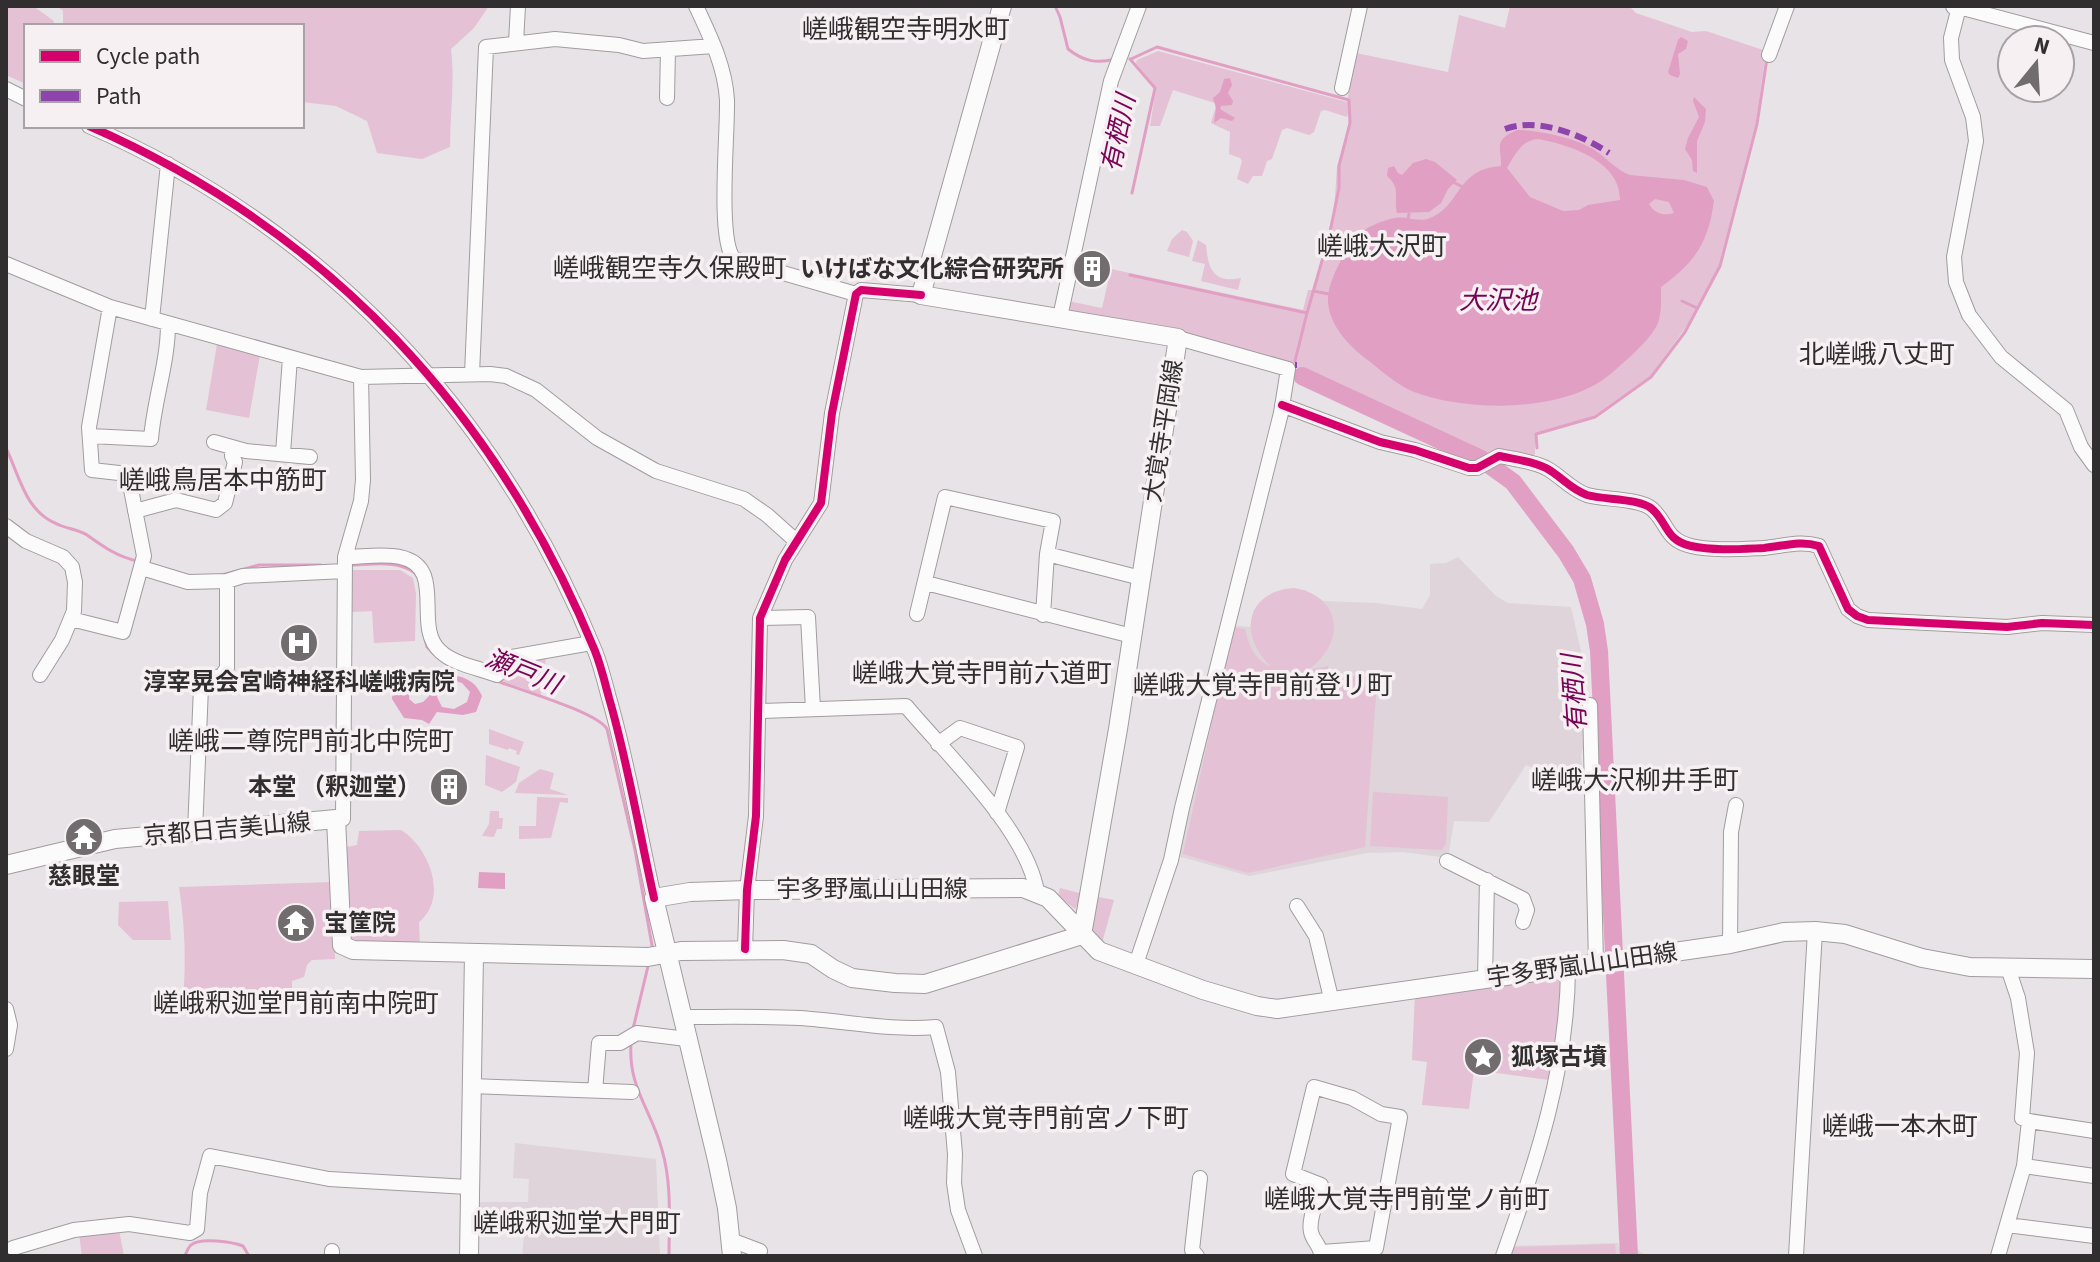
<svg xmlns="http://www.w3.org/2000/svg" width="2100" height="1262" font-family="'Source Sans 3','Noto Sans JP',sans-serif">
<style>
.built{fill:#ded4d9}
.green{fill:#e4c1d4}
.water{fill:#e19fc4;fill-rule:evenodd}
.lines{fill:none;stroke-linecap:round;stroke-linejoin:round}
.stream{stroke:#e19fc4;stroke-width:3}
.river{stroke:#e19fc4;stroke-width:18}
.minor-casing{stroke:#a09d9e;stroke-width:16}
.major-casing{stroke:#a09d9e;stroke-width:20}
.minor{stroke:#fcfbfb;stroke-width:14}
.major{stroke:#fcfbfb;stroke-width:18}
.quiet{stroke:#8e44ad;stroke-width:6;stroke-dasharray:12 6;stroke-linecap:butt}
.cycleway-casing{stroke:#f6f0f3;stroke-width:13}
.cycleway{stroke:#d6006c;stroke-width:8}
.labels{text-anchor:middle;stroke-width:7;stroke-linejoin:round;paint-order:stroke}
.poi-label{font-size:24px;font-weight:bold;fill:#312e2f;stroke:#f6f0f3;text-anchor:end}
.street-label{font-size:24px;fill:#312e2f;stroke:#f6f0f3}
.neighbourhood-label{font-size:26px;fill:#312e2f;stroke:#f6f0f3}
.water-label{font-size:26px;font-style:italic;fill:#780355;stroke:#f6f0f3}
</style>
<rect width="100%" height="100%" fill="#e8e3e6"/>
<!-- built -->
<path class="built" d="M1458,557l38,39 12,7 63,4 11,49 3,82 -4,18 3,31 -58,-22 -37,57 -35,-1 -6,37 -45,-6 -36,1 -118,23 -71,-20 52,-231 20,2 2,-10 9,-15 11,-9 12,-4 21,1 18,11 53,2 46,6 8,-14v-31l16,-1z
M515,1143l141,16 4,97h-138l4,-41 -53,-1v-12h55l1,-23 -16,-1z
M1618,1243l1,4 14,1 15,8h-141l4,-10z"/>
<!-- green -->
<path class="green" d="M6,6h27l21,15 -2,5h-26v58l-20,-9z
M57,6h432l-15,22 -23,21c4,33 -1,65 -1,98l-28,12 -45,-6 -10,-32 -31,-15 -34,-4v-76h-239v-15z
M1510,6h119l7,7 56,19 14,-1 60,20 -10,71 -38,146 -30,56 -38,52 -58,41 -57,16v21l-4,3 -46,1 -176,-81 -16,-12 -224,-54 -1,-10 34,7 9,-39 192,41 5,-20h5l21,-79 3,-44 12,-44 -1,-10 -1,4 -22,-7 -4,1 -7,21 -5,3 -22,-7 -5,2 -10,29 -5,2 -5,15h-9l-5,8 -11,-5 5,-18 -2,-3 -11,-4 1,-22 -19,-9 5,-17 -1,-3 -42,-13 -13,36h-10l6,-38 -20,-25 1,-3 21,-9 189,51 9,-49 92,19 11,-57 46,13z
M1182,230l5,2 6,9 -4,16 -22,-6 5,-12z
M1198,240l8,5c2,23 7,39 35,33l-3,12 -37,-9 4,-17 -13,-3z
M217,344l43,11 -11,63 -43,-8z
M351,570h49l13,8 3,16 -1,47 -41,2 -2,-32 -20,1z
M1294,588c50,9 51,56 14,82l20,-4 1,9 46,2 2,4 -12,166 -117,26 -65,-19 50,-227 12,2c4,17 9,30 26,38 -32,-31 -27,-75 23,-79z
M546,657l-5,38 -41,-15 3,-18z
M489,729l35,13 -5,13 -3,-1 1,-3 -8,-3 -1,2 -19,-6z
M486,755l34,12 -4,15 -14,10 -17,-7z
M540,769l14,4 -4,16 18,6 -53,-2 4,-10z
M1373,792l75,5 -2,46 -4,7 -72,-4z
M537,797l31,1v5l-8,-1 -9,36 -32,1v-13h17z
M490,811h9v7h4l-1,11h-5l-3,8 -12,-1 7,-12z
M401,830c28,17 48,68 18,92l1,24 -60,-2 -12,-6 -2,-91 11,-2 2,-14z
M333,882l2,77 -23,1 -5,5 -3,12 -12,4v9l-110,23c4,-43 4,-83 -3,-126z
M1060,888l23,6 -8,15 -17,-13z
M1093,896l21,4 -12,43 -11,-11z
M168,901l3,39h-38l-15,-15 1,-23z
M1562,972v44l-13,64 -75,-10 -5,39 -47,-4 5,-43 -15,-2 3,-66z
M119,1230l5,26h-42l-3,-22z
M1615,1244l1,12h-107l4,-9z"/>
<!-- water -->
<path class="water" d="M1681,37l7,4 -2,8 -8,5 2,20 -2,4 -8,-3 -2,-3 10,-32z
M1230,78l2,7 -4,8 5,8 -1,4 -11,1 -1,3 15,9 -3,3 -11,-3 -7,5 2,-15 -3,-10 7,-6 4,-13z
M1694,97l12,12 -1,13 -8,19v32l-4,-2 -1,-11 -7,-11 3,-11 11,-21 -6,-16z
M1517,130c21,0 58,8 76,19 13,8 23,21 37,26l54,5 23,7 7,14c-6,43 -19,61 -53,86 0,12 1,24 -3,36 -5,12 -18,24 -27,33 -11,9 -21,20 -33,27 -48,29 -133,28 -184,9 -17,-7 -31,-20 -45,-31 -19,-14 -39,-34 -41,-59 -1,-15 8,-32 15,-46l14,4 1,-4 -13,-4c7,-19 31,-30 50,-34 11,-2 22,4 32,1 35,-11 27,-50 74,-53 1,-17 -9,-26 16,-36zM1538,139c33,6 83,23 82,61l-32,5 -9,5 -16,1 -33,-14 -23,-29c8,-13 14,-28 31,-29zM1655,199l14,3 5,11c-10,3 -19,1 -25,-9z
M1426,159l9,3 22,18 -9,9 -7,14 -12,9 -32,1c-4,-16 5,-24 -10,-37l1,-8 6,-2 4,7 4,2 11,-12z
M441,674c19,1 33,4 41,22l-6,16 -13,3 -26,-3 -8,12 -7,-4 -18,-2 -12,-19 1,-12 21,-9zM449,679l13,4 8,9 -3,10 -13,7 -12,-2 -5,-10 2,-12zM421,683l9,7 -1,6 -6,6 -8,2 -6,-5 1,-11 4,-4z
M479,872l26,1v16l-27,-1z"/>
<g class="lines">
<!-- stream -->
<path class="stream" d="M1055,6l5,11 8,32c15,12 28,15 47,10
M1130,59l25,29 -23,105
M1131,59l26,-12 192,53 1,23 -11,43v22l-9,44
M1455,183l6,3
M1408,219l1,-5
M1130,275l177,38 -12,48
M1313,291l16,3
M1682,301l15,7
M1307,313l17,-59
M6,448c14,29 19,63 51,76 10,5 21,5 30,11 17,12 29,21 50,26
M1537,448l-1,-14 59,-17 56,-40 34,-45 35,-66 37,-142 10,-66
M348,565c21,0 49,-6 67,8
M222,575l37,-10h62
M423,631l4,16 8,8
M497,681c23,9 100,31 110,48l28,121 18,101
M633,1029l16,-67
M631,1044c-3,44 21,67 31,106 10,33 7,72 7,106
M185,1256c1,-3 4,-9 6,-11 9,-8 42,-3 52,1l6,10"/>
<!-- river -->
<path class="river" d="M1302,376l179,83 32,23 53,70 16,27 13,45 4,27 30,605"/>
<!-- minor casing -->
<g class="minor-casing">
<path id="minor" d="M696,6c14,30 29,60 31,94 1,31 -10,140 7,159l122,35
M516,43l2,-37
M2094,43l-135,-36 -8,31 1,22 21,57 3,24 -22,116 2,25 13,33 32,42 65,53 15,37 13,18
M1769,55l18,-49
M1342,88l18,-82
M6,89l20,10
M667,98l1,-49
M89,126c238,104 408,286 506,525 6,15 10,32 14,47 19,65 30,133 45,200
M6,264l104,43 251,70 129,-3 16,2 30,14 61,48 59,33 88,28 23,16 29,26
M1060,317l51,-236 28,-75
M152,319l16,-155
M472,374l14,-327 69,-8 64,6 24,6 71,-5
M1282,405l98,37 35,8 54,18h8l22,-12c15,3 33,5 47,12 15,8 24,21 41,27 17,5 53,3 65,14 16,14 13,31 39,37 23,5 49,3 73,2 20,-2 36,-8 55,-2l29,63 9,7 11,4 139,7 35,-4 52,2
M90,436l61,3c3,-39 17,-76 17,-115
M214,442l32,9 64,6
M283,453l7,-95
M135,511l41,-11 40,10 9,-7 10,-41 -3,-6v-7
M6,526l20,15 37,16 9,10 3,15 -1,29 -12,29 -22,35
M1047,554l94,24
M345,557l16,-56 2,-21 -2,-103
M142,568l46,14 39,-1
M926,583l206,53
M917,614l28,-117 108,24 -6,33 -4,61
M760,618l48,-1 5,92
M71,619l52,13 21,-76 -16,-82 -36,-4 -3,-43 21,-120
M1590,705l6,258
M759,711l147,-5c41,49 121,124 131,186
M938,744l22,-16 57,19 -20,66
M336,819h7l2,-262c17,0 38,-4 55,0 48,10 12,69 40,94 13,13 39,17 57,24l3,-16 91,-16
M195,832l6,-145 11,-10h9l6,-9v-87l16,-5 101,-5
M1447,861l76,38 4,11 -4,12
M1297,906l19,30 16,66
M1730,944l1,-112 5,-27
M745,949l2,-59 9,-74 4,-198 25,-58 36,-57 11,-90 24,-119 5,-4 60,5
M1136,964l35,-104 11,-52 99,-395 7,-44 -110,-31
M2008,968l10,30 9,55 -5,65 7,3
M1485,979l2,-99
M6,1009l4,16 -4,24
M682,1017c39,0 79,-1 118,1 46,3 90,13 136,9l12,45 7,82 -1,29 4,27 17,46
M471,1086l161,6
M595,1091l4,-48h21l17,-10 50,6
M2094,1131l-65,-10 -5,45 70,10
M2007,1225l87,11
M731,1240l29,11
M13,1248l61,-18 55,-6 61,9 7,-4 3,-36 10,-37 119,23 139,8
M332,1256v-5
M1197,1256l-5,-6 8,-72
M1321,1256c0,-11 -8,-14 -10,-24 -3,-13 7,-34 10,-47l-28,-11 21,-87 38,11 29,16 19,3 -24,131 -54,4
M1503,1256c33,-93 65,-188 65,-289
M1796,1256l19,-325
M1998,1256l26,-90"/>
</g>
<!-- major casing -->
<g class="major-casing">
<path id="major" d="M1002,6l-81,289 257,43 -60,391 -36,206
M1955,6h4
M6,865l109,-26 221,-20 6,126 11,5 295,7 33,-6 102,-1 28,4 22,15 19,9 43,5 30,1 157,-49
M469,1256l5,-302
M732,1256l-5,-48 -10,-48 -63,-262 36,-6 57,-2 276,-2 25,10 51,53 104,39 54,16 20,3 453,-65 54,-12 31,-1 30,3 77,24 48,9 124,2"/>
</g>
<!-- minor -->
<use href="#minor" class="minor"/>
<!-- major -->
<use href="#major" class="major"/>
<!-- quiet -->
<path class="quiet" d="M1505,129c33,-12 75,5 104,24
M1295,365h2"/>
<!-- cycleway casing -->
<g class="cycleway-casing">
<path id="cycleway" d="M89,126c238,104 408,286 506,525 6,15 10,32 14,47 19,65 30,133 45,200
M1282,405l98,37 35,8 54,18h8l22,-12c15,3 33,5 47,12 15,8 24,21 41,27 17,5 53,3 65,14 16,14 13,31 39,37 23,5 49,3 73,2 20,-2 36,-8 55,-2l29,63 9,7 11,4 139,7 35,-4 52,2
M745,949l2,-59 9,-74 4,-198 25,-58 36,-57 11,-90 24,-119 5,-4 60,5"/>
</g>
<!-- cycleway -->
<use href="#cycleway" class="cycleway"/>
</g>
<!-- icons -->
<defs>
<g id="building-disc" transform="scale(2)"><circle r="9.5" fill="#716d6f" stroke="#f6f0f3"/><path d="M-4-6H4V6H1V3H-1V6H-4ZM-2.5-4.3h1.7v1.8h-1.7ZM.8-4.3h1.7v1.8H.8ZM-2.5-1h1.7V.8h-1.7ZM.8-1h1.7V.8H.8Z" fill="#fff"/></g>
<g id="hospital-disc" transform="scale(2)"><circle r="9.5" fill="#716d6f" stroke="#f6f0f3"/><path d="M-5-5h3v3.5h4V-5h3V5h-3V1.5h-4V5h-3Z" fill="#fff"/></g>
<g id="temple-disc" transform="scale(2)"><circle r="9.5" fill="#716d6f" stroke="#f6f0f3"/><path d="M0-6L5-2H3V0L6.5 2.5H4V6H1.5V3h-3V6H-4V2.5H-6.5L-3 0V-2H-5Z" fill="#fff"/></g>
<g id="sight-disc" transform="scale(2)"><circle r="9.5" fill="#716d6f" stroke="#f6f0f3"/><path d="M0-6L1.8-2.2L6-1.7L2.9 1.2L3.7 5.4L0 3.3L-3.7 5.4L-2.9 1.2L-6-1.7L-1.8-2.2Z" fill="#fff"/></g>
</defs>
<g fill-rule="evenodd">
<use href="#building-disc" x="1092" y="269"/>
<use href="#hospital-disc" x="299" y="643"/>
<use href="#building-disc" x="449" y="787"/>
<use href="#temple-disc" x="84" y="837"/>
<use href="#temple-disc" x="296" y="923"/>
<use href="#sight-disc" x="1483" y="1057"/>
</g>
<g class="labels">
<!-- poi labels -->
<g class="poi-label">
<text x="1064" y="277">いけばな文化綜合研究所</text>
<text x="299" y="690" text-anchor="middle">淳宰晃会宮崎神経科嵯峨病院</text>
<text x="421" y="795">本堂 （釈迦堂）</text>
<text x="84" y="884" text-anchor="middle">慈眼堂</text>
<text x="324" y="931" text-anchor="start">宝筐院</text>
<text x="1511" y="1065" text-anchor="start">狐塚古墳</text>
</g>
<!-- street labels -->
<g class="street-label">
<text transform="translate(1163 431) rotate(-81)" y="8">大覚寺平岡線</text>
<text transform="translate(227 829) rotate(-5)" y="8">京都日吉美山線</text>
<text x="872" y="897">宇多野嵐山山田線</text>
<text transform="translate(1582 965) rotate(-8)" y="8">宇多野嵐山山田線</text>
</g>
<!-- neighbourhood labels -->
<g class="neighbourhood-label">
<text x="906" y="38">嵯峨観空寺明水町</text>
<text x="1382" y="255">嵯峨大沢町</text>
<text x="670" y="277">嵯峨観空寺久保殿町</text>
<text x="1877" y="363">北嵯峨八丈町</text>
<text x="223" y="489">嵯峨鳥居本中筋町</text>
<text x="982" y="682">嵯峨大覚寺門前六道町</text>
<text x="1263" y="694">嵯峨大覚寺門前登リ町</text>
<text x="311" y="750">嵯峨二尊院門前北中院町</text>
<text x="1635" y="789">嵯峨大沢柳井手町</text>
<text x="296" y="1012">嵯峨釈迦堂門前南中院町</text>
<text x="1046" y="1127">嵯峨大覚寺門前宮ノ下町</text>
<text x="1900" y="1135">嵯峨一本木町</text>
<text x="1407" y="1208">嵯峨大覚寺門前堂ノ前町</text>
<text x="577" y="1232">嵯峨釈迦堂大門町</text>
</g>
<!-- water labels -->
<g class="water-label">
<text transform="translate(1118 133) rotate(-78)" y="9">有栖川</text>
<text x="1498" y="309">大沢池</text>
<text transform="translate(523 671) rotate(22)" y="9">瀬戸川</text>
<text transform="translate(1574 693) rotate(-94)" y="9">有栖川</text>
</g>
</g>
<!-- border -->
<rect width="2100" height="1262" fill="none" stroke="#312e2f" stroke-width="16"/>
<!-- legend -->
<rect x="24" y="24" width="280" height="104" fill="#f6f0f3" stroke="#a7a2a5" stroke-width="2"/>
<rect x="40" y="50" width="40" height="12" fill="#d6006c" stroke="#a7a2a5" stroke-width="2"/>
<text x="96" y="64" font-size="24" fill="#312e2f">Cycle path</text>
<rect x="40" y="90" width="40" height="12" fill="#8e44ad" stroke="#a7a2a5" stroke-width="2"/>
<text x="96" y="104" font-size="24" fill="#312e2f">Path</text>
<!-- north arrow -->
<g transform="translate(2036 64) rotate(18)"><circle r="38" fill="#f6f0f3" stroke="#a7a2a5" stroke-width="2"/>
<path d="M0-6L14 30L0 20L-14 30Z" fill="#716d6f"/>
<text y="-12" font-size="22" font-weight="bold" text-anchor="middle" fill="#312e2f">N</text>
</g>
</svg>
